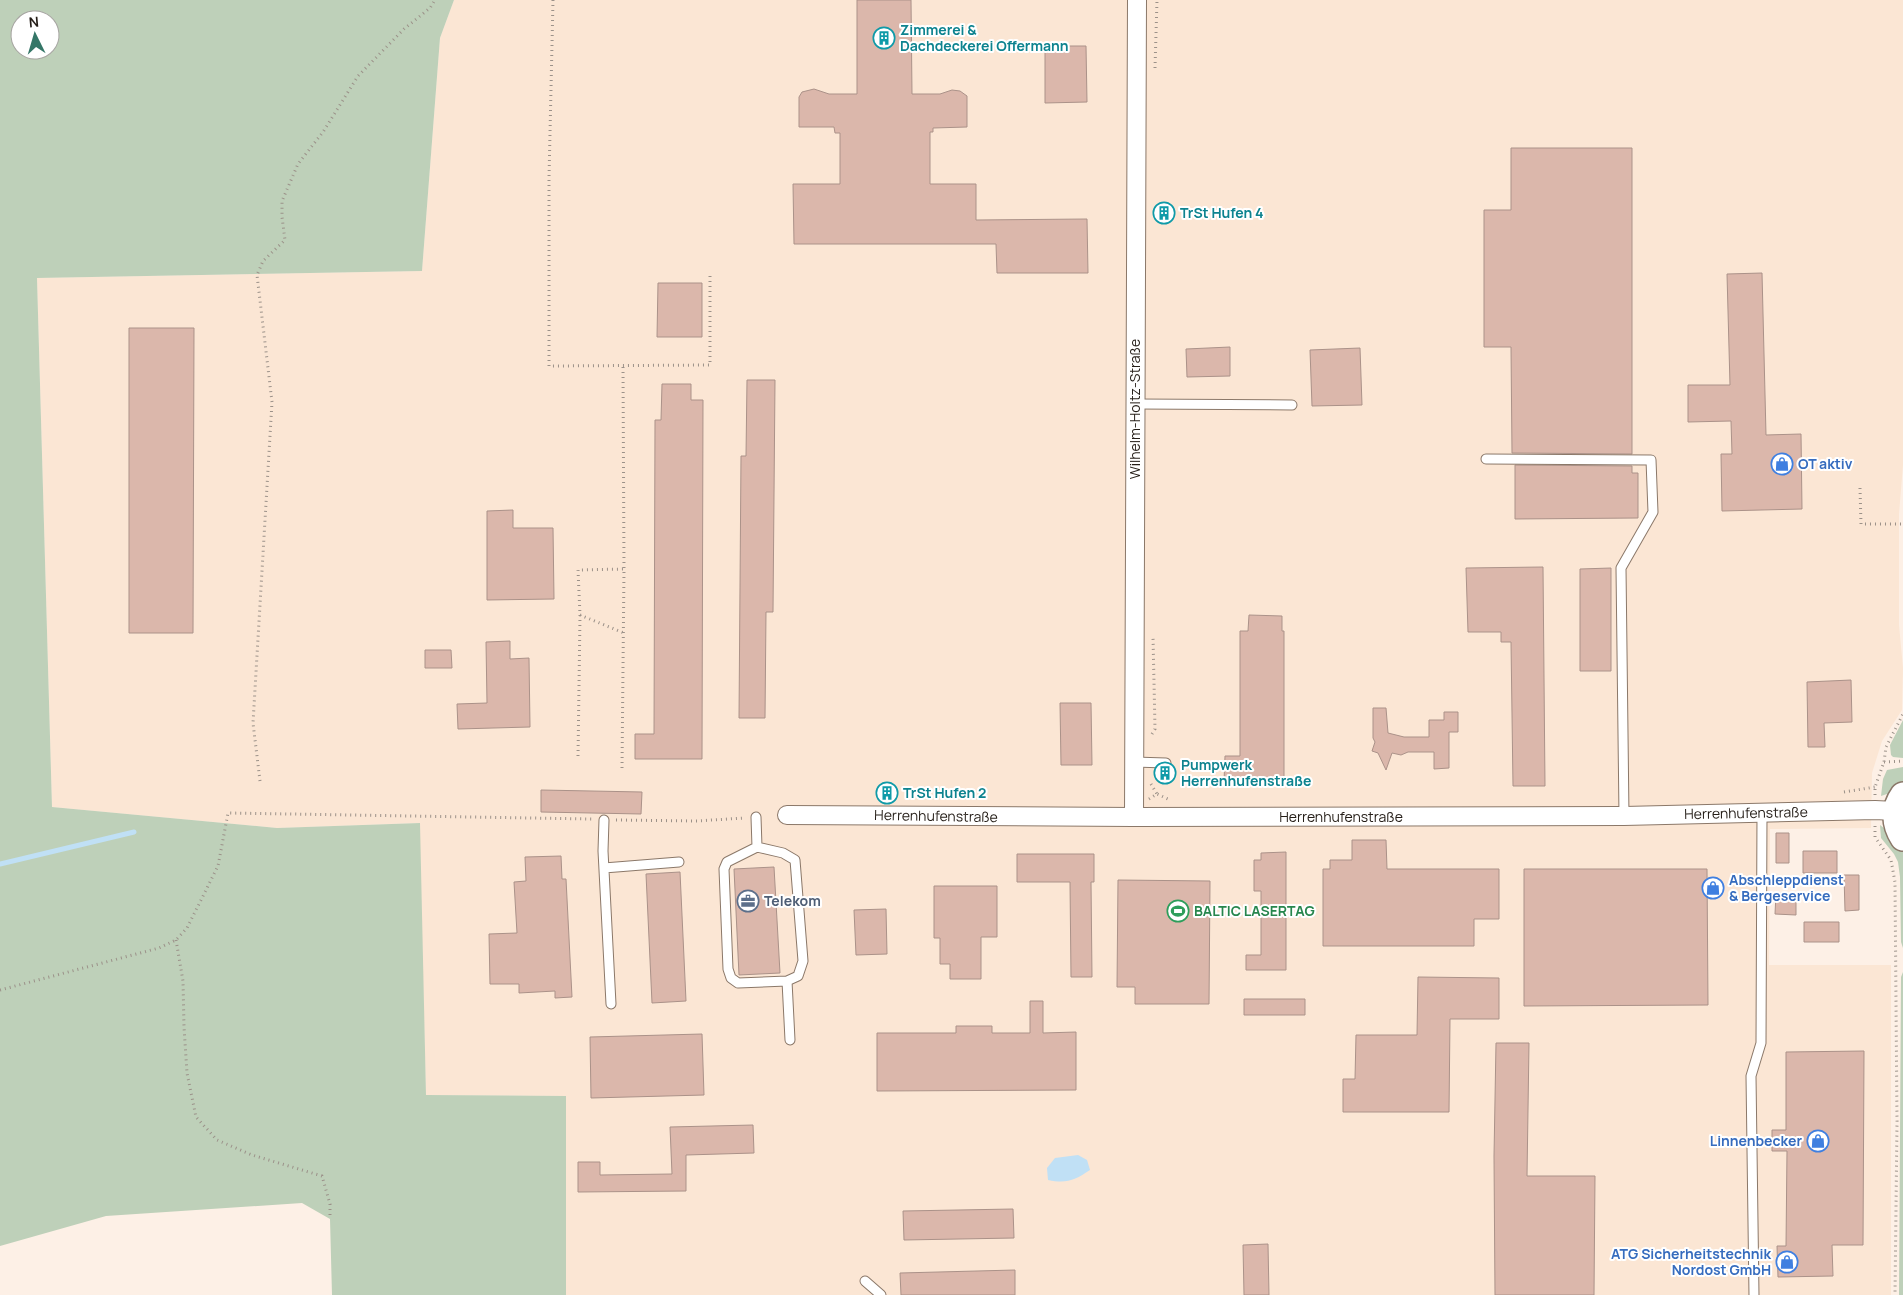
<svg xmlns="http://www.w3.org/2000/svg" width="1903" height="1295" font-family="Manrope,sans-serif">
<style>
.built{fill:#fbe6d4}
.green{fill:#bed0b9;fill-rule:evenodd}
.water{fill:#c0e0f5}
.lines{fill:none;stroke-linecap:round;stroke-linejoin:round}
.stream{stroke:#c0e0f5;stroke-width:5}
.building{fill:#dbb7ab;stroke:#ab9289}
.lane-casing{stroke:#8b7869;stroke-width:11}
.street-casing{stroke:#8b7869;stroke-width:20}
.secondary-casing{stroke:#8b7869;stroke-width:28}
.path{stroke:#9b9189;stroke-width:3;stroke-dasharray:1 4;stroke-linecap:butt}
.lane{stroke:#fff;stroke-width:9}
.street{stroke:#fff;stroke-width:18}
.secondary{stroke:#fff;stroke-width:25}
.labels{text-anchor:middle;stroke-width:4;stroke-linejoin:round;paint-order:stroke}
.culture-label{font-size:14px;font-weight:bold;fill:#0d838f;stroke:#fff;text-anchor:start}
.street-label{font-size:14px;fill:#241d17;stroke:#fff}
.shop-label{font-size:14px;font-weight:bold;fill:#366cbe;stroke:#fff;text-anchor:start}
.service-label{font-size:14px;font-weight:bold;fill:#4e5e75;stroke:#fff;text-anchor:start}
.leisure-label{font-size:14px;font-weight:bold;fill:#27864d;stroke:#fff;text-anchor:start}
</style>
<rect width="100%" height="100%" fill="#fdf0e6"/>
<!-- built -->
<path class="built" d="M454,0h1449v465l-4,49v111l4,43 -1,42 -20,31 -10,32 -1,55 -101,1 -1,136h122v330h-1325v-199l-140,-1 -7,-272 -142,5 -225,-21 -15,-529 385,-7 18,-233z"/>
<!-- green -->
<path class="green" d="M0,0h454l-14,38 -18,233 -385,7 15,529 225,21 143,-5 6,272 140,1v199h-234l-2,-76 -28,-16 -196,13 -106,30zM20,20h30v30h-30z
M1903,720v38l-10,-1 -2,-2 -1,-10z
M1903,767v16l-13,10 -9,3 2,-17 4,-9z
M1880,825l9,7 14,20v96l-2,-6 -1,-65 -2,-15 -4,-8 -13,-16z
M1903,972v323h-4l2,-318z"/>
<!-- water -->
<path class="water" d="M1078,1155l9,5 3,10c-15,10 -23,14 -42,10l-1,-12 8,-10z"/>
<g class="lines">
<!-- stream -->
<path class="stream" d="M0,864l134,-32"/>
</g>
<!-- building -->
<path class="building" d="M857,0h54l1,94h28l12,-4 8,1 7,5v31l-34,1v4h-3v52h46v36l111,-1 1,54h-91l-1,-29h-202l-1,-60h47v-51h-5l-1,-6h-35v-30l3,-5 12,-3 15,5h28z
M1045,46h41l1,56 -42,1z
M1511,148h121v306l-120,-1 -1,-106h-27v-137h27z
M1762,273l4,162 35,-1 1,75 -80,2 -1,-57h11l-1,-33 -43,1v-37h42l-3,-111z
M658,283h44v54h-45z
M129,328h65l-1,305h-64z
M1230,347v29l-43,1 -1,-28z
M1360,348l2,57 -50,1 -2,-56z
M747,380h28l-2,232h-7l-1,106h-26l2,-262h5z
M662,384h29v16h12l-1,359h-67v-25h19l1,-314h6z
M1515,465l117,1v7h6v45l-123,1z
M513,510v18h40l1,71 -67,1v-89z
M1543,567l2,219h-32l-2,-144h-10v-10h-33l-2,-64z
M1611,568v103h-31v-102z
M1249,615l33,1v15h2v151h-60l1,-26h15v-125h8z
M510,641v18l19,-1 1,69 -72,2 -1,-25 30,-1 -1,-61z
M425,650h26l1,18h-27z
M1851,680l1,42 -28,1 1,24h-17l-1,-65z
M1060,703h31l1,62h-31z
M1373,708h13l2,25 16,4h25v-17h15v-8h14v20h-9v36l-15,1v-17h-26l-7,3 -9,-2 -6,17 -8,-17 -6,-2 3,-9 -2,-4z
M541,790l101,2 -1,22 -100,-2z
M1776,833h13v30h-13z
M1352,840h34l1,29h112v50h-25v27h-151v-77h7v-9h22z
M1803,851h34v22h-34z
M1286,852v118h-40v-15h15v-64h-7v-31h7v-7z
M1017,854h77v28h-3l1,95h-21l-1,-95h-53z
M561,856l1,23h4l6,118 -17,1v-7l-36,2v-9h-29l-1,-50 28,-1 -3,-51 12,-1 -1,-24z
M774,867l6,106 -41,2 -5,-106z
M1524,869h183l1,136 -184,1z
M680,872l6,129 -34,2 -6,-129z
M1844,875h15v35l-14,1z
M1118,880l92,1 -1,123h-74v-17h-18z
M934,886h63v51h-16v42h-31v-15h-10v-26h-6z
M1776,893l20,1v21l-21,-1z
M886,909l1,45 -31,1 -2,-45z
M1804,922h35v20h-35z
M1418,977l81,1v41h-49l-1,93h-106v-33h12l1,-44h61z
M1244,999h61v16h-61z
M1030,1001h13v32l33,-1v58l-199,1v-58h79v-7h36v7h38z
M702,1034l2,61 -113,3 -1,-61z
M1496,1043h33l-2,133h68l-1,119h-99l-1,-139z
M1864,1051l-1,194h-31l1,31 -55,1 -1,-31h9l1,-95h-15v-21h14v-78z
M753,1125l1,28 -68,2v36l-108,1v-30h22v13l72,-1 -2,-47z
M1013,1209l1,29 -110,2 -1,-29z
M1268,1244l1,51h-25l-1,-50z
M1015,1270v25h-114l-1,-22z"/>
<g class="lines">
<!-- lane casing -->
<g class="lane-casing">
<path id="lane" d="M1136,404l156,1
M1486,459l165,1 2,52 -32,56 3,248
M1134,762l32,1
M756,817l1,30 26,6 12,7 8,101 -5,15 -11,5 -49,2 -7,-5 -3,-9 -4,-100 3,-7 30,-15
M604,820l-1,31 8,153
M604,868l75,-6
M787,981l3,59
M865,1281l16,14
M1754,1295l-3,-219 10,-33 1,-229"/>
</g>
<!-- street casing -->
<g class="street-casing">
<path id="street" d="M787,815l347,2 490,-1 251,-6 20,1
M1134,817l3,-817"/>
</g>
<!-- secondary casing -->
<g class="secondary-casing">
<path id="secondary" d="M1903,795c-10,14 -9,29 0,43"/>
</g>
<!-- path -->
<path class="path" d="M553,0l-4,178v188l161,-1v-91
M1155,68l2,-68
M1860,488l1,36h42
M580,615l44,18
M1152,734l3,-5 -2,-93
M578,756l2,-141 -2,-45 46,-1
M1884,762l19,-1
M622,768l2,-199 -1,-204
M260,781l-7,-58 19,-321 -15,-127 6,-14 22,-21 -3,-23v-16l16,-37 25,-32 35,-56 46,-47 26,-21 5,-8
M1151,784l6,10
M1844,792l31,-5
M1875,795v-8l9,-25 2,-15 17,-33
M1149,799l8,-5 11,5
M616,820l81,1 47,-3
M1875,826v11l16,23 4,22 2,239 -2,174
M176,940l7,41 1,46 3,46 9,44 21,23 35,15 70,21 8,28v15
M0,990l159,-42 17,-8 11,-12 31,-62 10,-53 364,6"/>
<!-- lane -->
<use href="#lane" class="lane"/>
<!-- street -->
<use href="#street" class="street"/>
<!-- secondary -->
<use href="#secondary" class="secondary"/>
</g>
<!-- icons -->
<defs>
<g id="building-ring" transform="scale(1.125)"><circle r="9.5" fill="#fff" stroke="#0f9aa8" stroke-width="1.5"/><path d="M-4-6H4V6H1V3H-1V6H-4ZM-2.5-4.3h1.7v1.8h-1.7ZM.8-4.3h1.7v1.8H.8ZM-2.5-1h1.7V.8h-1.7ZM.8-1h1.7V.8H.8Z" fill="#0f9aa8"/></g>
<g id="shop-ring" transform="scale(1.125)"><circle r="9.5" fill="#fff" stroke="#3f7fe0" stroke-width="1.5"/><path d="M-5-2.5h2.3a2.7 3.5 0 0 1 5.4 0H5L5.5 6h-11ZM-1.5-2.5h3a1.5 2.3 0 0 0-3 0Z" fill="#3f7fe0"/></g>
<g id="office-ring" transform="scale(1.125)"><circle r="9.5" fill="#fff" stroke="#5c6f8a" stroke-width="1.5"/><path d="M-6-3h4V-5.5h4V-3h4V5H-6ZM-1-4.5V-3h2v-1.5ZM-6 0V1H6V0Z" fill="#5c6f8a"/></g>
<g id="stadium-ring" transform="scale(1.125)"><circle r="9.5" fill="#fff" stroke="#2e9e5b" stroke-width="1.5"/><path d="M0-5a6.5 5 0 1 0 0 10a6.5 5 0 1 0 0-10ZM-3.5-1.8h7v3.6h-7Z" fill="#2e9e5b"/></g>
</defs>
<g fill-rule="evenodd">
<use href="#building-ring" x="884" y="38"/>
<use href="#building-ring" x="1164" y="213"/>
<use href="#shop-ring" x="1782" y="464"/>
<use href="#building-ring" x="1165" y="773"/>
<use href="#building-ring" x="887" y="793"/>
<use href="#shop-ring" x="1713" y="888"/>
<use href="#office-ring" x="748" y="901"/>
<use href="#stadium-ring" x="1178" y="911"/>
<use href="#shop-ring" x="1818" y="1141"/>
<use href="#shop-ring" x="1787" y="1262"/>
</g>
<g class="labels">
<!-- culture labels -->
<g class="culture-label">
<text x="900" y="35">Zimmerei &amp;<tspan x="900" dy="16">Dachdeckerei Offermann</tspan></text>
<text x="1180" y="218">TrSt Hufen 4</text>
<text x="1181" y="770">Pumpwerk<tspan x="1181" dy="16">Herrenhufenstraße</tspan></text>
<text x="903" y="798">TrSt Hufen 2</text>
</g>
<!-- street labels -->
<g class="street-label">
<text transform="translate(1135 409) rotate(-90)" y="5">Wilhelm-Holtz-Straße</text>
<text transform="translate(1746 813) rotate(-1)" y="5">Herrenhufenstraße</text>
<text transform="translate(936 816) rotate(1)" y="5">Herrenhufenstraße</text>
<text x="1341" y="822">Herrenhufenstraße</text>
</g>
<!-- shop labels -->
<g class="shop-label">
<text x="1798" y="469">OT aktiv</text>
<text x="1729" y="885">Abschleppdienst<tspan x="1729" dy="16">&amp; Bergeservice</tspan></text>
<text x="1802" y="1146" text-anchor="end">Linnenbecker</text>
<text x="1771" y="1259" text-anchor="end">ATG Sicherheitstechnik<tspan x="1771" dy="16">Nordost GmbH</tspan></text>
</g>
<!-- service labels -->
<g class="service-label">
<text x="764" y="906">Telekom</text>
</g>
<!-- leisure labels -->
<g class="leisure-label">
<text x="1194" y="916">BALTIC LASERTAG</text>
</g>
</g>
<!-- north arrow -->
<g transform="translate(35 35) rotate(355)"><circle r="24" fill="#ffffff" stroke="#a7a5a2"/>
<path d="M0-4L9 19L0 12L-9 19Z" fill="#347667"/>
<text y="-8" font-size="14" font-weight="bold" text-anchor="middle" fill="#241d17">N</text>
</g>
</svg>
